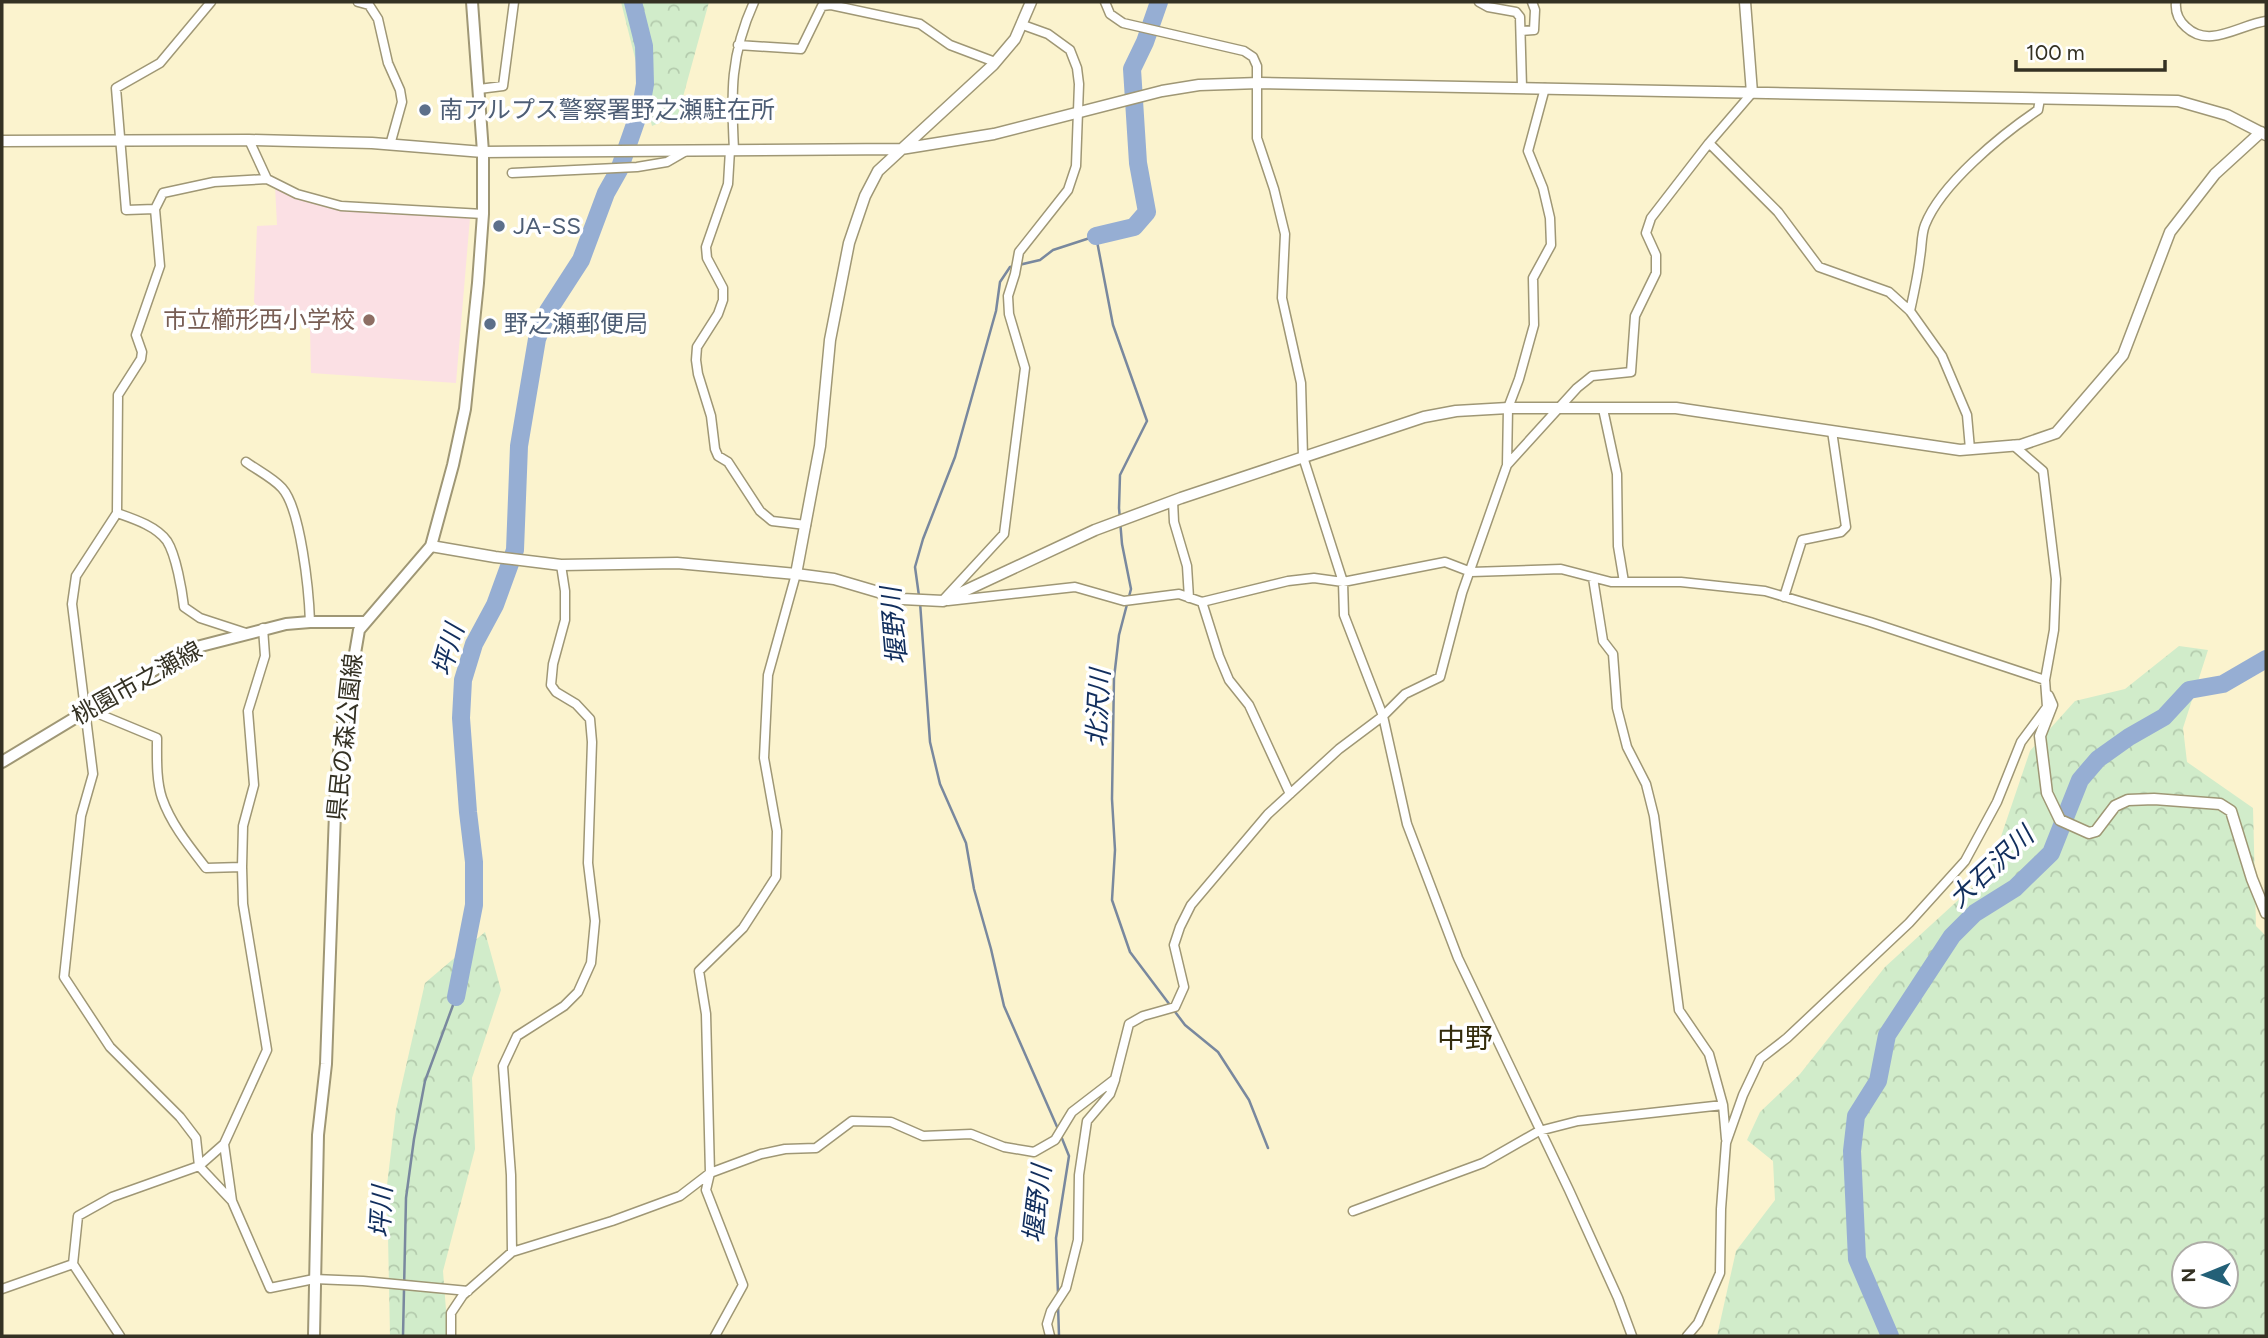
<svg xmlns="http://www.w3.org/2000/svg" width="2268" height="1338" font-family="Figtree,'Noto Sans JP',sans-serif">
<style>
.education{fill:#fbe0e4}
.forest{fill:url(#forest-crowns);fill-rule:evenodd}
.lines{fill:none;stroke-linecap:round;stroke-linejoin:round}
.stream{stroke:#79889e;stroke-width:2.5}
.river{stroke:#96aed3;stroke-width:18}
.minor-casing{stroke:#9f9775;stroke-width:11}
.tertiary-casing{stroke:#9f9775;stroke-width:13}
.secondary-casing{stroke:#9f9775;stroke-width:14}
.minor{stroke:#fff;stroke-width:8}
.tertiary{stroke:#fff;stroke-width:10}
.secondary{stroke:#fff;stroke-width:10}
.service-dot{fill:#5c6f8a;stroke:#fff;stroke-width:2.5}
.education-dot{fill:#8d6e63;stroke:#fff;stroke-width:2.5}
.labels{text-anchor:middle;stroke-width:7;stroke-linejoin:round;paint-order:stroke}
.service-label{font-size:24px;fill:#4e5e75;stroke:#fff;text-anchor:start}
.education-label{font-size:24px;fill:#785e54;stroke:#fff;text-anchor:end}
.street-label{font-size:24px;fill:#343123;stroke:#fff}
.water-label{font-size:26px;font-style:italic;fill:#112e5d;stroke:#fff}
.quarter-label{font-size:28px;fill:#332c0c;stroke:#fff}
</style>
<defs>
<pattern id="forest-crowns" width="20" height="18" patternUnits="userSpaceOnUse" patternTransform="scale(1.75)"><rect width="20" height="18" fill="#d1ecca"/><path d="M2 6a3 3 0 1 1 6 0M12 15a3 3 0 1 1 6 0" fill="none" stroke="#b4cbad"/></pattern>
</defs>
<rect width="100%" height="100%" fill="#fbf3ce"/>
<!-- education -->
<path class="education" d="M275,186l28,14 33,9 134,9 -14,165 -145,-10 -1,-44 -21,-14 -31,-7 -4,-6 3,-76 20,-1z"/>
<!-- forest -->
<path class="forest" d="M621,2h88l-31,113 -26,11z
M2179,646l29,4 -25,78 4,34 66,46 3,118 10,10v400h-549l19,-85 39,-51 -2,-39 -26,-21 13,-28 40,-38 85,-107 104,-95 41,-121 45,-50 50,-12zM2184,1254h42v42h-42z
M485,932l16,58 -29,88 3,71 -32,122 5,65h-58l-3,-151 9,-75 29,-127z"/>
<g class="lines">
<!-- stream -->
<path class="stream" d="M919,596l-4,-29 8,-28 32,-82 41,-146 4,-29 10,-15 30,-7 13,-10 43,-14 17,89 34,96 -27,54 -1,33 3,36 9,45 -12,46 -5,43 -2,121 3,51 -3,50 18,52 55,73 33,27 31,48 19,48
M920,602l10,140 10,42 26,59 8,46 17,60 13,57 54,123
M1058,1294l-2,-56 13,-82 -8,-20
M1058,1304l1,32
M403,1336l3,-138 8,-59 11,-58 31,-84"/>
<!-- river -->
<path class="river" d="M1096,236l38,-9 13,-15 -9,-49 -6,-94 13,-27 14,-40
M456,997l18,-92v-43l-6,-50 -7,-94 2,-38 11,-36 21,-39 20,-55 4,-104 18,-107 11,-28 33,-51 25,-67 13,-23 22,-63 4,-23 -1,-38 -11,-44
M1890,1336l-33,-77 -5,-108 4,-35 22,-35 9,-46 65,-99 23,-23 40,-25 36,-35 29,-73 18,-21 31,-22 35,-20 25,-27 34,-6 43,-25"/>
<!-- minor casing -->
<g class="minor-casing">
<path id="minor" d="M358,2l11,3 9,14 10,44 12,27 2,12 -12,43
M1105,2l5,12 13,9 121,28 9,6 4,9v72l17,51 11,45 -3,64 19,85 2,74 40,125 1,33 39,101 24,108 51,134 111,232 49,108 14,38
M1479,2l9,5 28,5 4,5 2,70
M2176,2c-1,10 2,18 10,25 23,22 53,-2 80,-6
M1522,31l12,-1 1,-20 -3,-8
M738,45l63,4 21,-43 9,-1 89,19 30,21 45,17
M479,89l24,-3 11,-84
M249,140l18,39 30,15 44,12 142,8
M1709,143l69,69 41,55 70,25 21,19 32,45 25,59 3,34
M730,150l-2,34 -22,63 1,11 16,30v12l-5,14 -21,33 -1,13 2,14 13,42 4,33 3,7 10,6 32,49 12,10 34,4
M734,150c-3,-57 -4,-95 20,-148
M512,173l125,-6 30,-5 19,-11
M155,209l-29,1 -10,-122 44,-25 51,-61
M1910,311c4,-18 8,-36 10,-54 2,-10 1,-22 5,-32 16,-41 76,-90 113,-115l2,-11
M1603,409l14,65 1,72 6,36
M246,462c11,8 27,16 36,26 19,21 27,104 28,134
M1507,465l1,-57 11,-29 15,-54 -1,-47 18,-33 -1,-27 -7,-30 -15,-37 17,-63
M1173,501l1,21 13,44 2,32
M117,513c17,6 39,13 50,28 9,14 15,49 17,66l16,11 46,15
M1593,578l10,63 10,13 4,54 10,39 19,37 8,32 25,194 30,44 14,51
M1784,597l18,-57 39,-8 5,-5 -14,-96
M944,599l60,-65 21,-166 -16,-54 -1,-18 7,-22 4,-22 49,-62 8,-24 3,-82 -2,-16 -7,-18 -22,-16 -25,-9
M948,601l127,-14 49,14 55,-7 23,8 86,-21 26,-3 29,4 102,-20 26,10 90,-3 50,13h70l84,9 105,31 175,58
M1202,602l17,54 10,24 20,25 41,89
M87,709l70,29c0,19 -1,42 5,60 9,26 27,48 44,70l36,-1
M224,1144l8,57 38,87 44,-9 49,2 105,10
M232,1201l-33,-35 -3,-28 -16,-21 -70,-70 -46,-70 17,-161 12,-42 -21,-170 4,-28 41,-63 1,-118 23,-36 1,-7 -6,-17 24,-69 -5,-57 8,-16 51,-11 53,-3
M1353,1211l130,-48 56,-32 39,-10 145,-16 3,34
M512,1252l-1,-77 -8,-109 14,-30 47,-30 14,-14 13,-29 4,-42 -7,-58 4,-121 -2,-23 -14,-15 -20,-12 -5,-7 2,-21 12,-44v-29l-4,-26
M73,1264l47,72
M2,1289l71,-25 5,-48 34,-19 87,-31 25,-22 43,-94 -24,-146 -1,-37 1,-41 11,-41 -6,-74 17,-55 -2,-28
M451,1336v-23l12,-18 49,-43 100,-31 68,-25 30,-23 51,-19 24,-5 31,-1 36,-27 39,1 32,14 48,-2 33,13 30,5 21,-12 17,-28 43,-33 14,-55 14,-8 32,-9 9,-20 -10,-42 6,-18 11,-22 77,-91 71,-65 44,-33 22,-22 35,-17 22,-84 45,-128 70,-77 15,-12 39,-4 4,-56 21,-43v-18l-10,-22 5,-15 58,-75 43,-50
M715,1336l28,-51 -37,-95 4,-17 -4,-159 -7,-43 44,-43 33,-51 1,-46 -13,-73 4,-83 28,-101
M1050,1336l-3,-12 4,-13 15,-23 12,-48 1,-65 8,-54 23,-27 5,-14
M1687,1336l11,-13 22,-50 1,-64 5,-66 17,-48 17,-36 27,-21 122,-115 56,-62 32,-59 24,-60 26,-35 -2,-27 9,-50 2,-51 -13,-108 -30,-26"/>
</g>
<!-- tertiary casing -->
<g class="tertiary-casing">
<path id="tertiary" d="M1745,2l7,91
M2,141l247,-1 123,3 111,9 418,-3 93,-15 168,-43 37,-6 60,-2 919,18 49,14 39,20
M431,546l64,11 66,8 116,-2 119,11 38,5 68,20 41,2 152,-71 86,-32 243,-81 32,-6 52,-3h168l284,42 61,-5 35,-12 67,-78 47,-123 45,-58 46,-42
M796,574l24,-128 10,-106 19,-97 16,-47 13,-25 115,-106 22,-26 16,-37
M2048,696l4,9 -12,31 7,57 13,27 29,13 7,-2 19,-25 13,-6 26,-1 66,5 11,7 21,68 14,34"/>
</g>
<!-- secondary casing -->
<g class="secondary-casing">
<path id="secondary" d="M2,762l187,-113 97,-25 24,-2h55
M314,1336l4,-201 8,-71 10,-279 4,-44 19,-111 72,-84 22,-81 12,-56 13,-126 5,-69v-62l-11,-150"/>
</g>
<!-- minor -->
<use href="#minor" class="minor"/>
<!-- tertiary -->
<use href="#tertiary" class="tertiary"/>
<!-- secondary -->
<use href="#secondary" class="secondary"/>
</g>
<!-- markers -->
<g class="service-dot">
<circle cx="425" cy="110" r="7"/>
<circle cx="499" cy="226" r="7"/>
<circle cx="490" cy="324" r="7"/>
</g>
<circle class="education-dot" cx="369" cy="320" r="7"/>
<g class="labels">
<!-- service labels -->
<g class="service-label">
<text x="439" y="118">南アルプス警察署野之瀬駐在所</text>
<text x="513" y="234">JA-SS</text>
<text x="504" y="332">野之瀬郵便局</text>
</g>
<!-- education labels -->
<g class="education-label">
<text x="355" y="328">市立櫛形西小学校</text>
</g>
<!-- street labels -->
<g class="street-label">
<text transform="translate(137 683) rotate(-29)" y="8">桃園市之瀬線</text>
<text transform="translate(345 737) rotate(-84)" y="8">県民の森公園線</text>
</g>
<!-- water labels -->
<g class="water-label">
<text transform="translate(894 626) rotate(-95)" y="9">堰野川</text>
<text transform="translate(448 650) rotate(-74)" y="9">坪川</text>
<text transform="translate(1098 708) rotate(-87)" y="9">北沢川</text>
<text transform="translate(1991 867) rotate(-43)" y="9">大石沢川</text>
<text transform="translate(1037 1204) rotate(-83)" y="9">堰野川</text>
<text transform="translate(381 1212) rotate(-87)" y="9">坪川</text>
</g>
<!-- quarter labels -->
<g class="quarter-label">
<text x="1465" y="1048">中野</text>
</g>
</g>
<!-- border -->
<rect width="2268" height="1338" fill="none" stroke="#343123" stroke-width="7"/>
<!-- north arrow -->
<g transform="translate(2205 1275) rotate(269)"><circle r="33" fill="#ffffff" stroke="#aeada7" stroke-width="2"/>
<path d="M0-5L12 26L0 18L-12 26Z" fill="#236077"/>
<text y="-10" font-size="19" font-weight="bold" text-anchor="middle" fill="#343123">N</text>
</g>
<!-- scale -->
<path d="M2016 60v10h149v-10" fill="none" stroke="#343123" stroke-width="3.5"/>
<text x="2026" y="60" font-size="21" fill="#343123" stroke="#ffffff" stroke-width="5" paint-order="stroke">100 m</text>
</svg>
